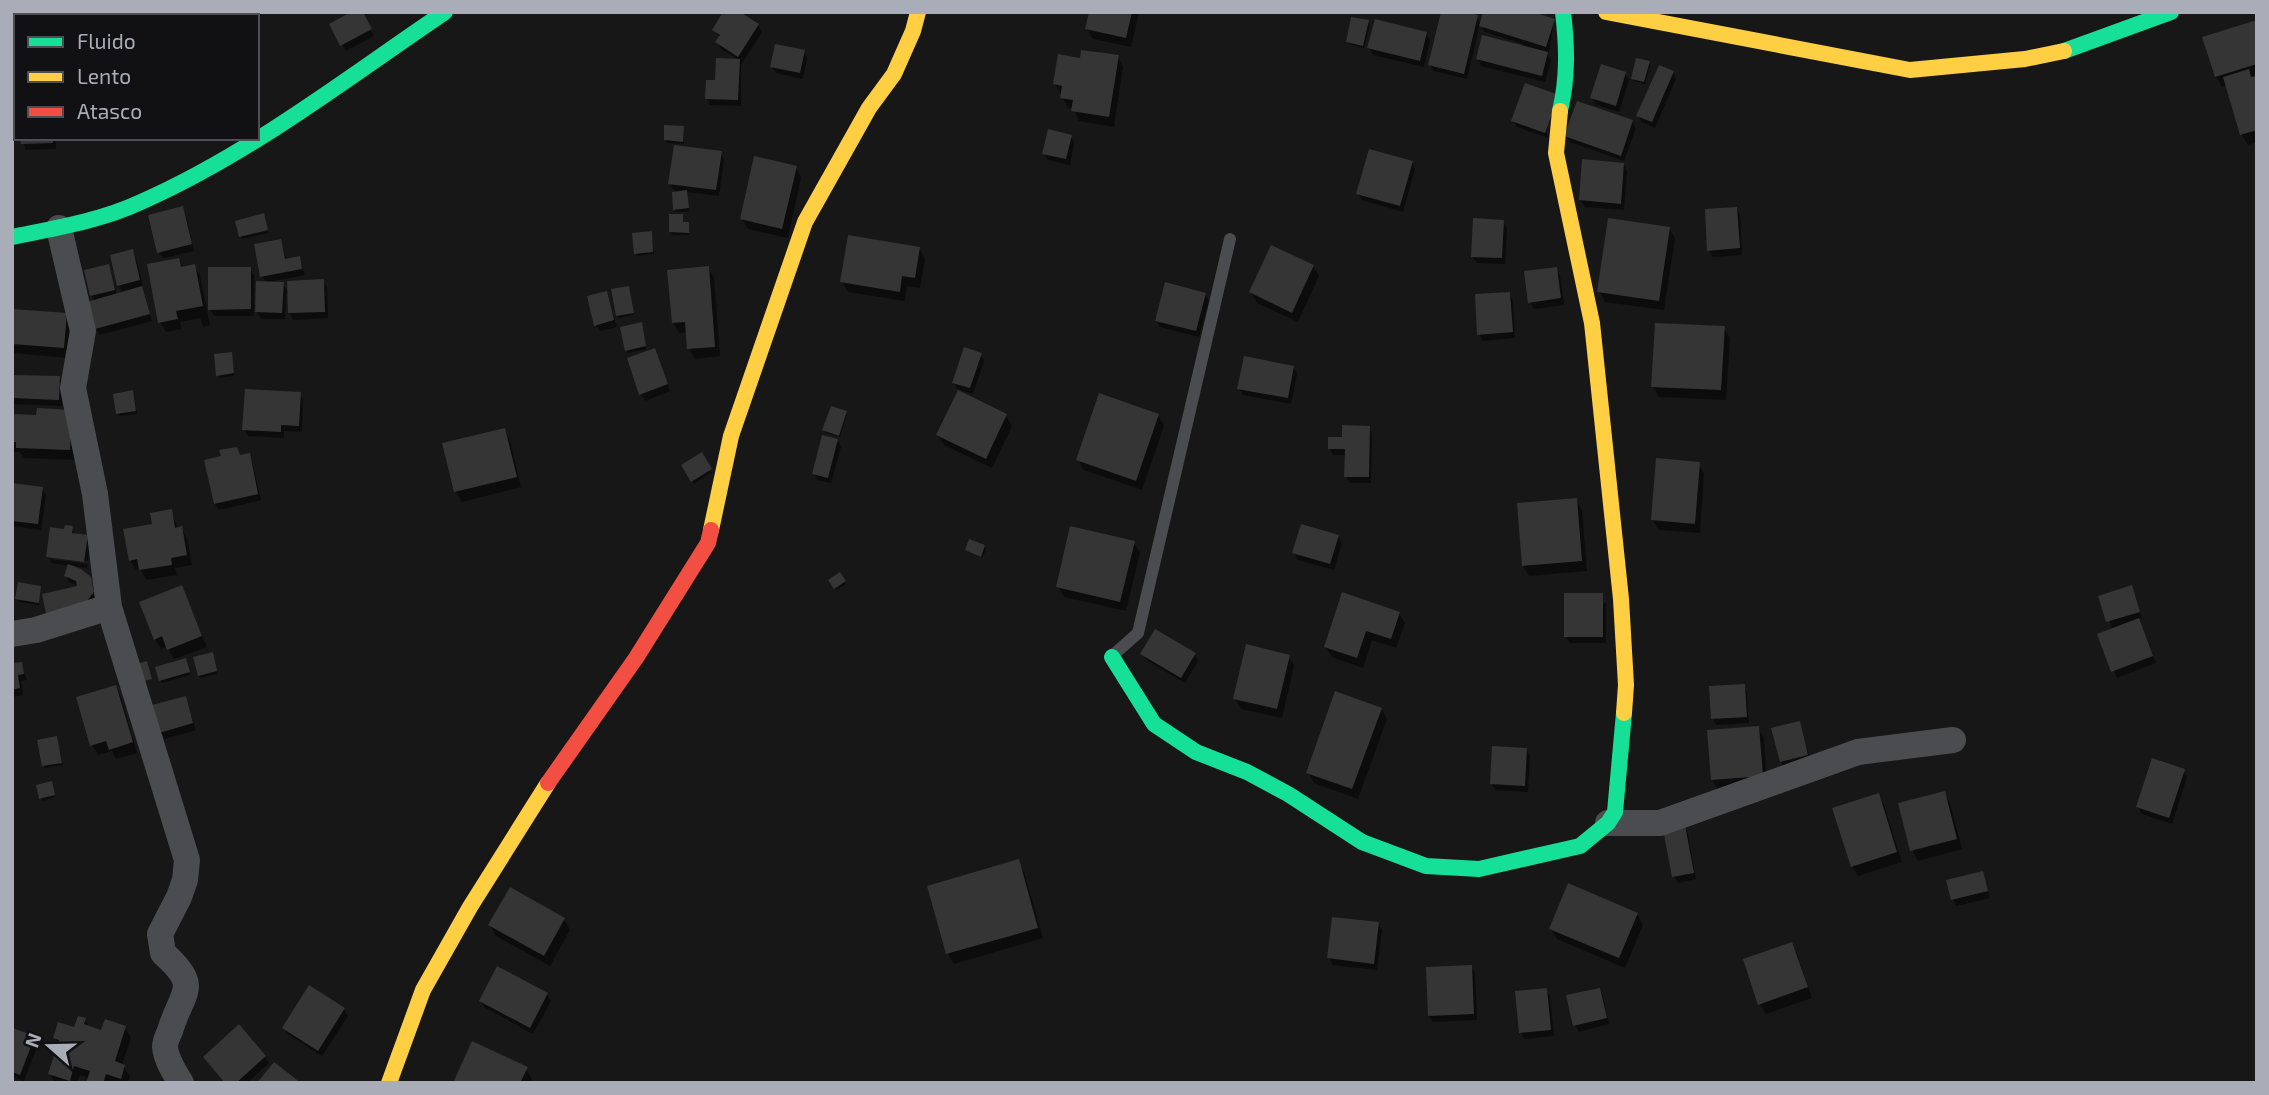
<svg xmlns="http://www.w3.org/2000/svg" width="2269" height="1095" font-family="'Exo 2',sans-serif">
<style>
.shadow{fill:#0007}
.building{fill:#353536}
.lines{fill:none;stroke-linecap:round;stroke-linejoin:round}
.lane{stroke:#4b4c50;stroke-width:12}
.street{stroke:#4b4c50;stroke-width:26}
.fast{stroke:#16e098;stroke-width:16}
.slow{stroke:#ffcf43;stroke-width:16}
.jam{stroke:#f24e42;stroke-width:16}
</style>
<rect width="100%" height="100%" fill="#171717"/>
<!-- shadow -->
<path class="shadow" d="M361,12l13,24 -28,15 -15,-26z
M1091,12h48l-8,35 -38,-8 -6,-10z
M1476,16l5,9 73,-4 -5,32 -3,-1 5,8 -6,22 -64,-16 -3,-7 44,-12 1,-3 -38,-12 -5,-8 -13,55 -33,-8 -4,-6z
M1368,22l2,3 -6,23 -15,-4 -2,-2z
M2257,22v120l-9,3 -6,-10 -15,-50 -5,2 -6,-11z
M758,25l4,7 -21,33v41l-31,-1 -3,-7 10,-16 1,-22 23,1 -20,-12 -4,-7 3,-4 -5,-8z
M1426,34l4,6 -6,27 -51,-12 -4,-7z
M804,51l3,7 -4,21 -27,-6 -4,-6z
M1118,57l5,10 -9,60 -35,-6 -6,-13h-5l-13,-24 27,-24z
M1649,63l1,3 -5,18 -11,-3 -2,-3z
M1673,73l3,6 -21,49 -13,-6 -4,-6z
M1625,74l4,6 -10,32 -23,-7 -4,-7z
M1526,85l23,53 -32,-11 -4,-6z
M1632,122l4,6 -12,33 -54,-19 -4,-6z
M683,128l1,16 -17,-1 -1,-3z
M1071,136l3,7 -4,22 -22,-5 -4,-6z
M22,138h34v11l-30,1z
M721,153l3,7 -5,36 -33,-4 3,19 -13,1v-19l-6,-9z
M1412,162l3,7 -12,43 -41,-12 -4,-6z
M1623,164l4,7 -3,39 -39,-3 -4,-7z
M796,167l5,11 -13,60 -40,-9 -6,-10z
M182,208l4,7 8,36 -31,7 -4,-6z
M1736,208l4,7 2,40 -29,2 -4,-7z
M682,215l2,9 5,2v9h-17l-1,-3z
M265,218l3,15 -26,6 -5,-17z
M1503,221l4,7 -2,36 -28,-1 -4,-6z
M1669,228l6,10 -11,72 -59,-8 -6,-11z
M652,236l2,18 -17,2 -1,-3z
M280,241l7,19 12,-2 6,17 -34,7 12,2 6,10h-3l-1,25h-24l-7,-12v9h-40l-4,-7 40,-40 4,6v30h3l9,-22 -4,-7z
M919,248l6,11 -5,29 -13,-2 -2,15 -57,-9 -6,-10z
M132,251l4,7 7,29h-2l11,34 -52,14 -4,-6 -1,-28 -4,-6 17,-29 9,29 6,-2 -4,-8z
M178,260l5,8 11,-2 6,10 10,49 -7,2 -3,-9 -20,4 2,7 -16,3 -6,-10z
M1313,266l6,10 -21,46 -41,-19 -6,-11z
M708,268l6,10 6,78 -25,3 -6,-11 -2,-16 -8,1 -6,-11z
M1556,269l4,7 4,29 -30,4 -4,-7z
M323,281l4,6 1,31 -35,2 -3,-7 -1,-31z
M630,291l4,24 -15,3 -1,-2z
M606,293l11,34 -17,4 -4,-6z
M1205,294l4,7 -10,36 -39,-10 -4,-7z
M1509,294l4,6 2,38 -32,3 -4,-7z
M12,310l54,5 6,10 -3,33 -57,-5z
M642,327l4,22 -18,4 -1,-3z
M1724,328l6,10 -4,62 -67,-3 -6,-11z
M980,354l4,7 -11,33 -16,-5 -3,-7z
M232,357l2,19 -14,2 -2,-3z
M658,357l12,34 -25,10 -4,-7z
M1293,367l4,7 -6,30 -48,-9 -4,-7z
M12,377l47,1 4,6 -1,22 -50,-2z
M300,394l3,7 -1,31 -18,-1v7l-36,-2 -4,-6z
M115,395h19l3,19 -18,2z
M71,411l4,49 -51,-2 -4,-6h-6l-2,12v-48h26z
M846,413l1,2 -7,22 -14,-4 -2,-3z
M1158,415l6,11 -22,64 -58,-20 -6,-10z
M1006,416l6,10 -20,42 -48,-23 -6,-10z
M1369,428l3,6 -1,49h-21l-4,-6v-22h-13l-3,-6 14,-10z
M504,430l6,10 11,47 -59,15 -6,-10 -11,-48z
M837,440l4,7 -10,36 -14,-3 -3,-6z
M236,449l4,6h9l3,6 9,39 -42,10 -4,-6 8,-46z
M1698,463l6,11 -4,59 -41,-3 -6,-10z
M683,465l29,7 -18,12z
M12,484l30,5 4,6 -5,35 -29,-4z
M1576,500l6,10 5,61 -58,5 -6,-10z
M171,511l7,18 3,-1 6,10 5,27 -17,3 2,7 -30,5 -7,-11 -4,1 -6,-10 24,-35z
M71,528l4,6 12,3 3,6 -2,18 -38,-5v3l38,5 -1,4 -16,-2 18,13 5,7 2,14 -10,12 -4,-25 -13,-5 -3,-6 4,-10 -18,-3 -4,-6 18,-26z
M1338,536l4,7 -8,27 -36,-10 -4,-7z
M1134,543l6,10 -14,58 -62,-14 -6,-11z
M984,547l2,3 -4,8 -16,-8z
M840,575l6,9 -10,6 -6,-9z
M40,587l-1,18 -20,-3 -2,-3z
M181,587l26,60 -33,12 -7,-13 -6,3 -6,-10z
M2131,588l11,30 -4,2 18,43 -39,15 -17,-43 13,-5 -13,-33z
M1606,602v41h-36l-4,-6z
M1399,613l6,10 -9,25 -24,-8 -9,28 -31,-11 -6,-10z
M1142,654h53l3,7 -13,22 -39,-23z
M213,656l4,18 -16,4 -2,-2z
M1288,656l6,10 -12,52 -41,-9 -6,-11z
M187,662l3,13 -28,8 -1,-3z
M12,664h9l6,16 -6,1 2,14 -11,2z
M1744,686l3,6 2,31 -33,2 -3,-6 -2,-31z
M115,687l6,10 16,56 -21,6 -4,-8 -14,4 -6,-10z
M185,698l11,32 -31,9 -4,-7z
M1381,709l6,10 -29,80 -44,-16 -6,-11z
M1799,723l12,38 -26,7 -4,-6z
M1758,728l6,10 3,48 -49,4 -6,-11z
M57,738l6,27 -18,3 -2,-2z
M1526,749l4,7 -2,36 -33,-2 -3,-6z
M2183,771l4,6 -15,47 -30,-10 -4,-7z
M52,786l3,11 -12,4 -2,-3z
M1944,793l6,10 12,46 -44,12 -6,-11z
M1878,795l6,10 18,57 -44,14 -6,-10z
M1685,827l3,6 8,46 -18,4 -4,-7z
M1018,862l6,10 19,66 -89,26 -6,-10 -19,-67z
M1982,873l8,25 -34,8 -3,-6z
M1637,914l6,11 -18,43 -68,-29 -6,-10z
M564,919l6,11 -20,36 -54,-30 -6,-11z
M1378,924l4,6 -5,40 -44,-5 -4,-7z
M1791,944l6,10 15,44 -46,16 -6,-10z
M1471,966l4,7 2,47 -44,2 -4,-6z
M310,987l34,23 4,6 -26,40 -34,-22 -4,-6z
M1546,990l4,6 4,40 -30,3 -3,-7z
M1600,990l3,6 6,28 -30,8 -4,-7z
M547,995l4,6 -18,33 -49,-27 -3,-6z
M85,1019l4,9 13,4 23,-5 6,11 -9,27 8,11 -2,7h-39l1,-4 -10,-4 -3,8h-22l-5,-9 9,-29 -4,-7 21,-9z
M12,1030l22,8 4,6 -14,37 -12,-5z
M205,1057h60l4,6 -22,20h-22z
M526,1069l6,10 -2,4h-76z"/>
<!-- building -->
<path class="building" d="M149,12h48v4h-48z
M351,12h12l9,17 -32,17 -11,-22z
M723,12h17l19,12 -21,33 -23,-15 5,-7 -8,-5z
M1089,12h43l-6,26 -41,-9z
M1441,12h25l12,3 -14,59 -36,-9z
M1483,12h50l22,7 -9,28 -67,-21z
M1351,17l18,3 -6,26 -17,-4z
M1375,19l52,13 -7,29 -53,-13z
M2257,20v44l-42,13 -13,-40z
M1482,35l66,17 -6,24 -66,-17z
M775,44l30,6 -5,23 -30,-6z
M1081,50l38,5 -10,62 -38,-6 2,-11 -13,-2 2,-12 -9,-2 5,-30 22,4z
M716,58l24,1 -2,41 -33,-1 1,-19h9z
M1636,58l14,3 -6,21 -13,-3z
M1601,64l25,8 -10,34 -26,-8z
M1659,65l15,6 -22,51 -16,-6z
M2249,69l2,8 6,-1v54l-17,5 -17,-58z
M1525,83l34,12 -14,38 -34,-12z
M1577,101l56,19 -12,36 -57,-20z
M664,125l20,1 -1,16 -19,-2z
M1048,129l24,6 -6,24 -24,-5z
M20,138h33v5l-32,1z
M674,145l48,6 -6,39 -48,-6z
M1369,149l44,12 -13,45 -44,-12z
M754,156l43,10 -15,63 -42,-10z
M1582,159l42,4 -3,41 -42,-4z
M687,190l2,18 -16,2 -1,-18z
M183,206l9,38 -35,9 -9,-38z
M1737,207l3,41 -33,3 -2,-42z
M264,213l4,17 -29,7 -4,-16z
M669,214h14v8h6v11l-20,-1z
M1473,218l31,2 -2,38 -31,-1z
M1608,218l62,9 -11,74 -62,-9z
M652,231l1,21 -19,2 -2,-21z
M848,235l72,12 -5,31 -13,-2 -2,16 -60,-10z
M281,239l4,20 15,-3 2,13 -42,8 -6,-33z
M1271,245l43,20 -22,48 -43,-21z
M133,249l7,31 -23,6 -7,-31z
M179,258l2,9 14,-3 8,42 -27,5 2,8 -20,4 -11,-59z
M109,264l6,26 -25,6 -6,-26z
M709,266l6,81 -28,2 -2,-27 -13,1 -5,-53z
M208,267h43v42l-43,1z
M1557,267l4,31 -33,5 -4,-32z
M324,279l1,33 -37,1 -1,-32z
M256,281l28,1 -2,31 -27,-1z
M1165,282l41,11 -10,38 -41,-10z
M142,286l8,28 -55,15 -8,-27z
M629,286l5,27 -18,3 -5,-27z
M607,291l7,29 -20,6 -7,-30z
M1510,292l3,40 -36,3 -2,-41z
M12,309l55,4 -3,35 -52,-4z
M642,322l4,24 -21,5 -5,-24z
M1655,323l70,3 -4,64 -70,-3z
M964,347l18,6 -12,35 -18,-5z
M655,348l13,36 -29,11 -12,-37z
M232,352l2,21 -18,3 -2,-22z
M1244,356l50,10 -6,32 -51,-9z
M12,375l48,1 -1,24 -47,-2z
M245,389l56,3 -2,34 -18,-1v7l-39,-2z
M133,390l3,21 -20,3 -3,-20z
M958,390l49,24 -21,45 -50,-24z
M1099,393l60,21 -23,67 -60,-21z
M831,406l16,5 -8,25 -17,-6z
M37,408l35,2 -2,40 -54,-2v-6h-4v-28l24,1z
M1342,425l28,1 -1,51h-25l1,-28h-17v-12h14z
M505,428l12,49 -63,15 -12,-49z
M822,435l16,4 -10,39 -16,-4z
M237,447l3,8 10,-2 8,41 -44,10 -10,-44 17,-4 -2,-6z
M702,452l10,17 -21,13 -10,-17z
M1656,458l44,4 -5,62 -44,-4z
M12,483l31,4 -5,37 -26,-3z
M1577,498l5,63 -60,5 -5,-63z
M172,509l3,19 7,-2 5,29 -16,3 1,7 -33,5 -2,-11 -8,2 -6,-32 29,-5 -2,-11z
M1301,524l38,11 -9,29 -38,-11z
M65,525l8,1 -1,7 16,2 -4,27 -38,-5 4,-30 14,2z
M1070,526l65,15 -15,61 -64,-15z
M969,539l16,6 -4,12 -16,-7z
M68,564l13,5 10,8 3,15 -11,14 -37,8 -4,-20 35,-8 -1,-5 -12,-5z
M840,572l6,9 -12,8 -6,-9z
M18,582l23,4 -2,17 -24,-4z
M182,585l20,51 -35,14 -5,-14 -8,4 -15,-38z
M2132,585l8,27 -34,10 -8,-26z
M1342,592l58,20 -9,27 -25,-8 -9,27 -33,-11z
M1564,593h39v44h-39z
M2139,618l14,38 -42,16 -14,-38z
M1155,629l41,24 -15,25 -41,-24z
M1246,644l44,11 -13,54 -44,-10z
M213,652l4,19 -19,5 -5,-19z
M186,658l4,14 -31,9 -4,-14z
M147,661l5,18 -15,4 -4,-18z
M22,662l2,12 -6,1 2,13 -8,2v-27z
M1745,684l2,33 -36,2 -2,-33z
M116,685l17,57 -24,8 -3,-9 -16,5 -14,-49z
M1335,691l47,17 -30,81 -46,-16z
M186,696l7,27 -34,10 -7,-28z
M1800,721l8,34 -28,7 -9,-34z
M1759,726l4,50 -52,4 -4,-50z
M57,736l5,27 -20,3 -5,-26z
M1492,746l35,2 -2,38 -35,-2z
M2152,758l33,11 -16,49 -33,-11z
M52,781l3,14 -16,4 -3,-14z
M1945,791l12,48 -47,12 -12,-48z
M1879,793l18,59 -46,15 -19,-59z
M1685,825l9,48 -22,4 -9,-48z
M1019,859l19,69 -92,26 -19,-68z
M1983,871l5,20 -37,9 -5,-20z
M1568,883l70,30 -19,45 -70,-29z
M510,887l55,31 -21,38 -56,-31z
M1332,917l47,5 -5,42 -47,-6z
M1792,942l16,45 -50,18 -15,-46z
M1472,965l2,49 -46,2 -2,-49z
M497,966l51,27 -18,35 -51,-27z
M309,985l36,23 -27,43 -36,-23z
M1547,988l4,42 -32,3 -4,-42z
M1600,988l7,30 -34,8 -7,-31z
M78,1016l8,2 -2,6 17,6 4,-11 21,7 -11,35 10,4 -4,14 -15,-5 -3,9h-17l4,-12 -16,-5 -4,15 -22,-7 11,-34 -6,-2 5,-16 16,5z
M239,1024l27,32 -30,27h-11l-22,-26z
M12,1028l23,8 -15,39 -8,-3z
M472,1041l56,26 -8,16h-67z
M274,1062l27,21h-44z"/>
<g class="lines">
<!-- lane -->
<path class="lane" d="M1112,656l26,-23 92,-394"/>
<!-- street -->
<path class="street" d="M59,228l24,103 -10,57 22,106 14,113 78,253 -2,20 -6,17 -19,37 3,19c39,35 19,37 7,78 -2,4 -5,11 -5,16 1,12 9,25 16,36
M12,634l24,-4 73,-23
M1608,823h52l198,-71 95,-12"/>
<!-- fast -->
<path class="fast" d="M2064,51l107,-39
M1560,111c8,-34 7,-65 3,-99
M12,237c44,-9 88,-16 129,-35 109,-48 206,-124 304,-190
M1112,657l42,67 42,28 51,20 41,22 74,48 64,24 53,3 101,-23 28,-23 7,-11 9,-99"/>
<!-- slow -->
<path class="slow" d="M1606,12l304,58 115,-11 39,-8
M1560,111l-4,42 36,170 29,276 5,86 -2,28
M711,530l20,-94 74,-214 64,-114 25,-34 19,-43 5,-19
M389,1083l34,-93 47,-83 78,-124"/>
<!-- jam -->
<path class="jam" d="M548,783l88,-125 72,-115 3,-13"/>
</g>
<!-- border -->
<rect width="2269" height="1095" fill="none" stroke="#a8adb8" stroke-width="28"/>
<!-- legend -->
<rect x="14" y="14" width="245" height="126" fill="#111113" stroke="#4d4f55" stroke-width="2"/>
<rect x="28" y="37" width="35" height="10" fill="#16e098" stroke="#4d4f55" stroke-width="2"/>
<text x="77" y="49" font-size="21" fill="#a8adb8">Fluido</text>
<rect x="28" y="72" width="35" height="10" fill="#ffcf43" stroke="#4d4f55" stroke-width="2"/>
<text x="77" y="84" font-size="21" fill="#a8adb8">Lento</text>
<rect x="28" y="107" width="35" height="10" fill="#f24e42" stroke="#4d4f55" stroke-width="2"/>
<text x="77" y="119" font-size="21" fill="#a8adb8">Atasco</text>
<!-- north arrow -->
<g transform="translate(49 1046) rotate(290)" stroke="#111113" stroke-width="5" paint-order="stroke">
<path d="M0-5L12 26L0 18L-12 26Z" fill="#a8adb8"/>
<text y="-10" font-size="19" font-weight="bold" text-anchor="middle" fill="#a8adb8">N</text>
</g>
</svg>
